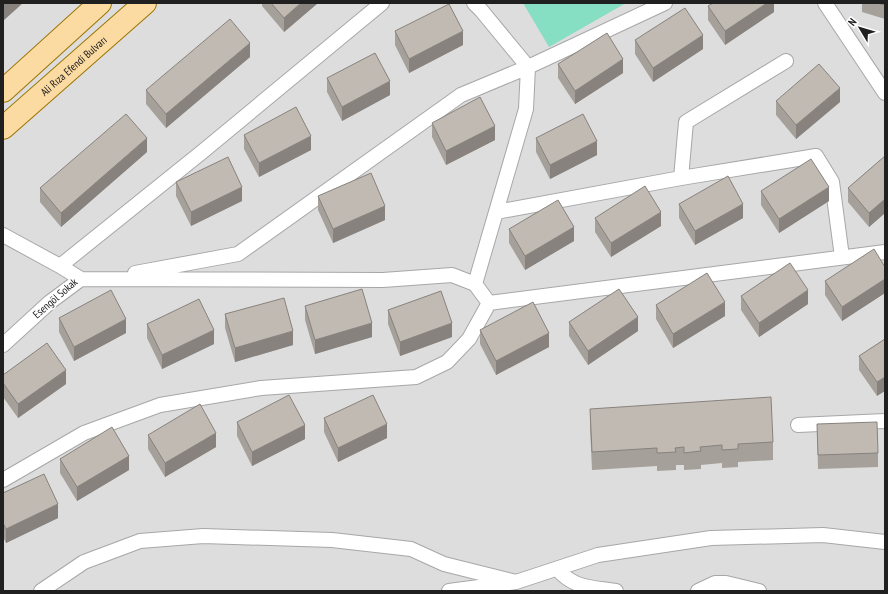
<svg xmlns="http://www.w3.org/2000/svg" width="888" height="594" font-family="'PT Sans Narrow',sans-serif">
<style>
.residential{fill:#dedddd}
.pitch{fill:#86dec3}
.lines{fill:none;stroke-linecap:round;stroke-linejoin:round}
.minor-casing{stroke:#a7a7a7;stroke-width:16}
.primary-casing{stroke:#9b7402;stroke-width:24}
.minor{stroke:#fff;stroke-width:14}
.primary{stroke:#fbdba2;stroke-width:22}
.wall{fill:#a6a09a}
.shaded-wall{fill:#87827d}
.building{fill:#c1bab3;stroke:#87827d}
.labels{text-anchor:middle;stroke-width:3;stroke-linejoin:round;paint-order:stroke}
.street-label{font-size:11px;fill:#202020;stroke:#fff}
</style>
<rect width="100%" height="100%" fill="#f1eee7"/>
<!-- residential -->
<path class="residential" d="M3,3h882v588h-882z"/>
<!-- pitch -->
<path class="pitch" d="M523,3h103l-77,44z"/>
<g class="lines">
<!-- minor casing -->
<g class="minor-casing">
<path id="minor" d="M825,3l60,90
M681,178l5,-56 100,-61
M496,212l185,-34 135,-22 16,26 10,75
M3,235l57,31 21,13 -31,23 -47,43
M60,266l142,-114 180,-149
M135,273l103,-19 223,-159 67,-28 -47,-57 -7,-7
M475,284l51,-175 2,-42 137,-64
M489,303l396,-51
M798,425l87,-4
M3,480l81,-47 76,-28 101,-17 155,-11 31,-15 22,-23 20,-36 -14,-19 -23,-9 -69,5 -302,-1
M557,569c18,20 34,18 59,22
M41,591l43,-29 56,-21 63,-5 129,4 79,9 33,15 72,18
M449,591l67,-9 82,-27 113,-17 112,-3 62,7
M698,591l17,-8h11l33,8"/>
</g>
<!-- primary casing -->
<g class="primary-casing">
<g id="primary">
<path d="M3,91l97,-88"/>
<path id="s1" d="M3,128l142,-125"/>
</g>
</g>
<!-- minor -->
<use href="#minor" class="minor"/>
<!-- primary -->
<use href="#primary" class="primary"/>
</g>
<!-- wall -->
<path class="wall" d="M262,3h56l-34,29 -22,-26z
M774,3v9l-49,33 -17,-25v-14z
M862,3h23v16l-23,-7z
M395,31l68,14 -54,28 -14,-28z
M635,40l68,9 -50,33 -18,-28z
M250,57l-84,71 -20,-24v-14z
M558,64l65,9 -48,31 -17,-26z
M327,78l63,17 -48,26 -15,-29z
M776,101l64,1 -44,37 -20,-24z
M432,123l63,17 -49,25 -14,-28z
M244,135l67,15 -52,27 -15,-28z
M536,138l61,17 -47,24 -14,-27z
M147,152l-86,75 -21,-25v-14z
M885,156v57l-16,14 -21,-25v-14z
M176,182l66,19 -51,25 -15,-30z
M761,191l68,10 -50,32 -18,-28z
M318,196l67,24 -52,23 -15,-33z
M679,204l64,14 -48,27 -16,-27z
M595,218l66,8 -50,31 -16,-25z
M509,229l65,12 -49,29 -16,-27z
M885,267v26l-43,28 -17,-26v-14z
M741,296l67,8 -49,33 -18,-27z
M656,305l69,11 -52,32 -17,-29z
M305,306l67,31 -57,17 -10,-34z
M388,310l64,27 -52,19 -12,-32z
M225,314l68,31 -58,17 -10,-34z
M59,318l67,15 -52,28 -15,-29z
M569,322l69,9 -50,34 -19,-29z
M147,324l67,20 -52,25 -15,-31z
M480,330l69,17 -53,28 -16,-31z
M885,339l-8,57 -18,-26v-14z
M3,375l63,9 -48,34 -15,-21z
M590,409l183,33v18l-35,2v5l-16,1v-5l-21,2v4l-17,1v-5h-8v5l-19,1v-5l-65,4 -2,-43z
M324,418l63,20 -49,24 -14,-30z
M237,422l68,17 -53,27 -15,-30z
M817,424l61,29v14l-60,2z
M148,435l68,12 -51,30 -17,-28z
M60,459l69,11 -52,31 -17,-28z
M3,493l55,25 -52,25 -3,-6z"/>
<!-- shaded-wall -->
<path class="shaded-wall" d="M3,3h20l-20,18z
M301,3h17l-34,29v-14z
M767,3h7v9l-49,33v-14z
M463,31v14l-54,28v-14z
M703,35v14l-50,33v-14z
M250,43v14l-84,71v-14z
M623,59v14l-48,31v-13z
M390,81v14l-48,26v-14z
M840,88v14l-44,37v-14z
M495,126v14l-49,25v-14z
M311,136v14l-52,27v-14z
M147,138v14l-86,75v-14z
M597,141v14l-47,24v-14z
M242,187v14l-51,25v-14z
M829,187v14l-50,32v-14z
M885,199v14l-16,14v-14z
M743,204v14l-48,27v-14z
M385,206v14l-52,23v-14z
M661,212v14l-50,31v-14z
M574,227v14l-49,29v-14z
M885,279v14l-43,28v-14z
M808,290v14l-49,33v-14z
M725,302v14l-52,32v-14z
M638,317v14l-50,34v-14z
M126,319v14l-52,28v-14z
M372,323v14l-57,17v-14z
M452,323v14l-52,19v-14z
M214,330v14l-52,25v-14z
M293,331v14l-58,17v-14z
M549,333v14l-53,28v-14z
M66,370v14l-48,34v-14z
M885,377v14l-8,5v-14z
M387,424v14l-49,24v-14z
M305,425v14l-53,27v-14z
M216,433v14l-51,30v-14z
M129,456v14l-52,31v-14z
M58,504v14l-52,25v-14z"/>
<!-- building -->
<path class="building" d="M271,3h30l-17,15z
M713,3h54l-42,28 -17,-25z
M877,3h8v2z
M449,4l14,27 -54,28 -14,-28z
M685,8l18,27 -50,33 -18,-28z
M230,19l20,24 -84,71 -20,-24z
M607,33l16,26 -48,32 -17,-27z
M375,53l15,28 -48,26 -15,-29z
M819,64l21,24 -44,37 -20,-24z
M480,97l15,29 -49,25 -14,-28z
M296,107l15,29 -52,27 -15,-28z
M126,114l21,24 -86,75 -21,-25z
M583,114l14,27 -47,24 -14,-27z
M885,156v43l-16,14 -21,-25z
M228,157l14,30 -51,25 -15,-30z
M811,159l18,28 -50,32 -18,-28z
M371,173l14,33 -52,23 -15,-33z
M728,176l15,28 -48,27 -16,-27z
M645,186l16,26 -50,31 -16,-25z
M558,200l16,27 -49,29 -16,-27z
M874,249l11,18v12l-43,28 -17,-26z
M790,263l18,27 -49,33 -18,-27z
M707,273l18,29 -52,32 -17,-29z
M362,289l10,34 -57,17 -10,-34z
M619,289l19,28 -50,34 -19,-29z
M111,290l15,29 -52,28 -15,-29z
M441,291l11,32 -52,19 -12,-32z
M284,298l9,33 -58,17 -10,-34z
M199,299l15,31 -52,25 -15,-31z
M533,302l16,31 -53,28 -16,-31z
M885,339v38l-8,5 -18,-26z
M47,343l19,27 -48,34 -15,-21v-8z
M289,395l16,30 -53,27 -15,-30z
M373,395l14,29 -49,24 -14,-30z
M771,397l2,45 -35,2v5l-16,1v-5l-22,2 1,4 -17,2v-6l-9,1 1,4 -19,1v-5l-65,4 -2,-43z
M200,404l16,29 -51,30 -17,-28z
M877,422l1,31 -60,2 -1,-31z
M112,427l17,29 -52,31 -17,-28z
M44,474l14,30 -52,25 -3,-6v-30z"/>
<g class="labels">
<!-- street labels -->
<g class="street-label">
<text dy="4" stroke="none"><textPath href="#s1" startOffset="94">Ali Rıza Efendi Bulvarı</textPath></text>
<text transform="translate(55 298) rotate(-41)" y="4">Esengöl Sokak</text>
</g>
</g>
<!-- border -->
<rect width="888" height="594" fill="none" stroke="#202020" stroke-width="8"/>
<!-- north arrow -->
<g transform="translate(860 28) rotate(308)" stroke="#ffffff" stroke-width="3" paint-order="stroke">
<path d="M0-3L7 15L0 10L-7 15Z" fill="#202020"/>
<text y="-6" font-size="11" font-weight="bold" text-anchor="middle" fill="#202020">N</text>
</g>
</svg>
